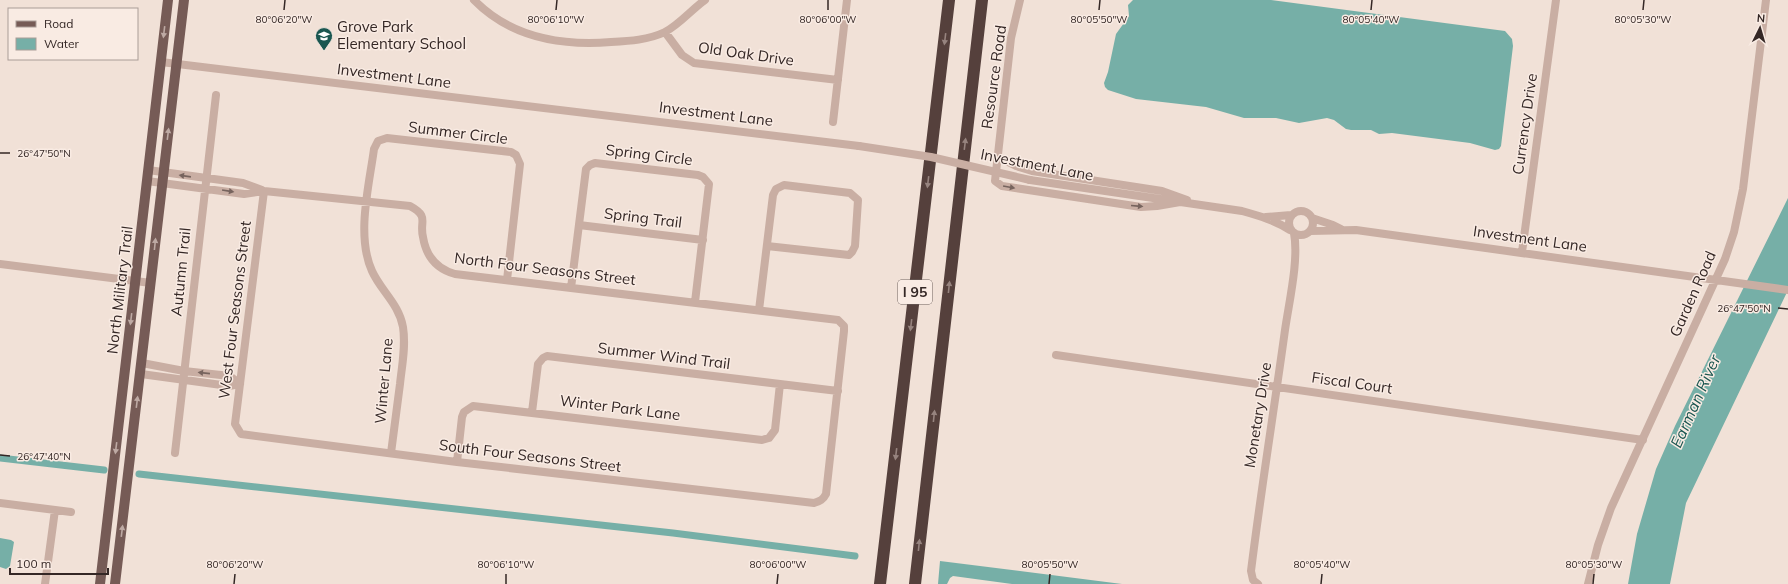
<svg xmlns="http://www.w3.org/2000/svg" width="1788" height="584" font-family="Mulish,sans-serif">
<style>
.water{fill:#76afa7}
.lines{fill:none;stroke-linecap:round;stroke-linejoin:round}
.canal{stroke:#76afa7;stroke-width:7}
.minor{stroke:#c9aea3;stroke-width:8}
.major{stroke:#765b56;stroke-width:10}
.highway{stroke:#55403c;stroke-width:12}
.minor-bridge{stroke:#c9aea3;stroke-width:8}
.oneway{fill:#beaaa4}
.oneway2{fill:#97847f}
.oneway3{fill:#77645e}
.ticks{fill:none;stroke:#342725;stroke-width:1.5}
.labels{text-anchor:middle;stroke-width:3;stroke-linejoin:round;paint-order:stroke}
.shield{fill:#f9ebe3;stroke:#6f625e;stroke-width:1}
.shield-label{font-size:14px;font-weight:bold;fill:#342725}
.poi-label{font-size:15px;fill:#342725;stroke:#f9ebe3;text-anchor:start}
.street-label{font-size:15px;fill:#342725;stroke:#f9ebe3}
.water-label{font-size:16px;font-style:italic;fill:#1a5650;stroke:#f9ebe3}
.ticks-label{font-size:10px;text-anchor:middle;fill:#342725;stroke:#f9ebe3;stroke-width:3;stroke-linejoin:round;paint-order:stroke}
</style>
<rect width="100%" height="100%" fill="#f1e1d7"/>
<!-- water -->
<path class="water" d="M1133,0h138l234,31 7,8 1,7 -12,100 -2,3 -4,1 -25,-7 -78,-10 -13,1 -8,-4h-20l-5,-1 -12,-9 -7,-2 -28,5 -23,-5h-32l-38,-11 -70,-8 -28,-9 -3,-3 -1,-4 4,-11 8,-38 13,-18 -1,-11z
M1788,198v92l-102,213 -16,81h-42l9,-50 19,-65 19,-43z
M0,538l11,2 3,2 -4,24 -4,3 -6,-2z
M940,561l182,23h-110l-59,-8 -3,2 -3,6h-9z"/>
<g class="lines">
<!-- canal -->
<path class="canal" d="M0,458l104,12
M139,474l534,59 182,23"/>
<!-- minor -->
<path class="minor" d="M474,0c37,38 87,46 137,42 19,-1 37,-2 54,-10 15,-8 26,-22 40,-32
M1020,0l-9,38 -16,143 7,5 139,21 16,-1 23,-4
M665,32l17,23 12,8 144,17
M161,62l698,84
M833,122l14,-122
M998,157l18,9 16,5 130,20 25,9
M148,170l95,13 19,7
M1030,180l212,31c18,5 32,9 48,19
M147,181l97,13 20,-3 146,15c20,11 9,15 13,31 3,19 14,32 32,37l383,46 6,6v5l-18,163c-3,6 -6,7 -12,9l-357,-41 -216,-28 -6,-10 29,-233
M1289 223a12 12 0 1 1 24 0a12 12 0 1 1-24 0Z
M1266,217l25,-2
M1312,218l21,7 8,4
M579,225l124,15
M1310,231l46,-1 432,60
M1522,252l34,-252
M0,264l151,19
M571,288l15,-119 4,-4 5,-2 103,12 5,2 6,7 -14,118
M759,310l14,-115 3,-6 8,-4 66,8 8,7 -3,46 -3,6 -3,3 -82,-9
M1056,355l587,85
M142,363l42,8 46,5 10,8
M141,374l88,12 11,-2
M532,412l6,-48 5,-6 4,-2 291,35
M175,453l41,-358
M391,453c3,-23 6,-46 9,-69 2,-19 6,-38 3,-57 -4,-23 -22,-36 -31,-56 -16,-35 -3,-85 2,-122l4,-8 9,-3 124,14 5,3 4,9 -13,116
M457,462l5,-45 2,-5 9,-6 289,34 7,-2 6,-8 5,-46
M0,503l71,9
M45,584l10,-74
M1258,584l-5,-4 -2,-9c10,-81 23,-161 34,-241 4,-28 14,-70 9,-97
M1588,584l10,-39 13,-37 114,-249 9,-27 9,-43 23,-189"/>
<!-- major -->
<path class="major" d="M100,584l68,-584
M115,584l69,-584"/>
<!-- highway -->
<path class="highway" d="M880,584l69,-584
M915,584l67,-584"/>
<!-- minor-bridge -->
<path class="minor-bridge" d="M859,146l72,11 99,23"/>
</g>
<!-- one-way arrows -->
<defs><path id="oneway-solid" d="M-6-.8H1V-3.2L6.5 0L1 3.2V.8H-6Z"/></defs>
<g class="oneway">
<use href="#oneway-solid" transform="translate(164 32) rotate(97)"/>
<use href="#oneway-solid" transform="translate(168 134) rotate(-83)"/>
<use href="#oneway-solid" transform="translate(155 244) rotate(-84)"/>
<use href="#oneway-solid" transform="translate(131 319) rotate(97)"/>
<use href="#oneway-solid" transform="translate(137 402) rotate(-83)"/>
<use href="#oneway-solid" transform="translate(116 448) rotate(97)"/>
<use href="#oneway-solid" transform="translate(122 531) rotate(-83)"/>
</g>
<g class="oneway2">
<use href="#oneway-solid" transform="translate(945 39) rotate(97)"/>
<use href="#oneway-solid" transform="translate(965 144) rotate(-83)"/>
<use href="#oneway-solid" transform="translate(928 182) rotate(97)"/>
<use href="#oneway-solid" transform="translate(949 287) rotate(-84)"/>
<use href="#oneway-solid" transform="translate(911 325) rotate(97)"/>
<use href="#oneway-solid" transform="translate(934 416) rotate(-84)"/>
<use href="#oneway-solid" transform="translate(896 454) rotate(97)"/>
<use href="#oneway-solid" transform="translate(919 545) rotate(-84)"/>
</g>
<g class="oneway3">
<use href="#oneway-solid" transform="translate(185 176) rotate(-172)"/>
<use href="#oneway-solid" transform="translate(1009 187) rotate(10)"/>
<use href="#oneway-solid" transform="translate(228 191) rotate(9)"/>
<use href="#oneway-solid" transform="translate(1137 206) rotate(5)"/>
<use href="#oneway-solid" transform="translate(204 373) rotate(-174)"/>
</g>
<!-- ticks -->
<path class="ticks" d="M284,10l1,-10M556,10l1,-10M828,10v-10M1099,10l1,-10M1371,10l1,-10M1643,10l1,-10M0,153h10M1778,308l10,1M0,455l10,1M234,584l1,-10M506,584v-10M777,584l1,-10M1049,584l1,-10M1321,584l1,-10M1593,584l1,-10"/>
<!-- icons -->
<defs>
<g id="school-pin" transform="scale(0.9)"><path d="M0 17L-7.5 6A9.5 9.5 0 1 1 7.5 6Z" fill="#1a5650" stroke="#f9ebe3"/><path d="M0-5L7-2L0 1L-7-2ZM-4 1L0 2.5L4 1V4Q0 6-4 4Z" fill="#fff"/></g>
</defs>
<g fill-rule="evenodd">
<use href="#school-pin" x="324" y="36"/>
</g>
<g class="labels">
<!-- shield labels -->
<rect class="shield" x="898" y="280" width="34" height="24" rx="3"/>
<g class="shield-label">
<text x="915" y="297">I 95</text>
</g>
<!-- poi labels -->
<g class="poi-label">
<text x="337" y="32">Grove Park<tspan x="337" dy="17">Elementary School</tspan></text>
</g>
<!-- street labels -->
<g class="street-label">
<text transform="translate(746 54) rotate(8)" y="5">Old Oak Drive</text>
<text transform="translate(394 76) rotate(7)" y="5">Investment Lane</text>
<text transform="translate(994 77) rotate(-82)" y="5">Resource Road</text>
<text transform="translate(716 114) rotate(7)" y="5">Investment Lane</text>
<text transform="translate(1525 124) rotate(-82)" y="5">Currency Drive</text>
<text transform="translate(458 133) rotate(7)" y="5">Summer Circle</text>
<text transform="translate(649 155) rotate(7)" y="5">Spring Circle</text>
<text transform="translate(1037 165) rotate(11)" y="5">Investment Lane</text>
<text transform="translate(643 218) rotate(7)" y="5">Spring Trail</text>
<text transform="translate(1530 239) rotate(8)" y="5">Investment Lane</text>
<text transform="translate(545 269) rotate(7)" y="5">North Four Seasons Street</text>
<text transform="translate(181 272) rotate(-84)" y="5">Autumn Trail</text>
<text transform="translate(120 290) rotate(-83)" y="5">North Military Trail</text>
<text transform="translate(1693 294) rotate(-66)" y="5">Garden Road</text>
<text transform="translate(235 310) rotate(-83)" y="5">West Four Seasons Street</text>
<text transform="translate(664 356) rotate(7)" y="5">Summer Wind Trail</text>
<text transform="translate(384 381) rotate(-85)" y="5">Winter Lane</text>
<text transform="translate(1352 383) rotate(8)" y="5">Fiscal Court</text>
<text transform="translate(620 408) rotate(7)" y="5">Winter Park Lane</text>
<text transform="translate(1258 415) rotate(-81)" y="5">Monetary Drive</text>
<text transform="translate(530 456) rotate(7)" y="5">South Four Seasons Street</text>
</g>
<!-- water labels -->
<g class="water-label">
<text transform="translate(1695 401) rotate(-66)" y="6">Earman River</text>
</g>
</g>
<g class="ticks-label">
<text x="1099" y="23">80°05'50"W</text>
<text x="1371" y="23">80°05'40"W</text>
<text x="284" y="23">80°06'20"W</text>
<text x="556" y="23">80°06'10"W</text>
<text x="828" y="23">80°06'00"W</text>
<text x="1643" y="23">80°05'30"W</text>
<text x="44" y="157">26°47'50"N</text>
<text x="1744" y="312">26°47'50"N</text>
<text x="44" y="460">26°47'40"N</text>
<text x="235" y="568">80°06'20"W</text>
<text x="506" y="568">80°06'10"W</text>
<text x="778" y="568">80°06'00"W</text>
<text x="1050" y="568">80°05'50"W</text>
<text x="1322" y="568">80°05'40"W</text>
<text x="1594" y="568">80°05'30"W</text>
</g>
<!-- legend -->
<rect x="8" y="8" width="130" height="52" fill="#f9ebe3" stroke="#aa9d97"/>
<rect x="16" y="21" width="20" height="6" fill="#765b56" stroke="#aa9d97"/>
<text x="44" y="28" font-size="12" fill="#342725">Road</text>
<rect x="16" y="38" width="20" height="12" fill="#76afa7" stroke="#aa9d97"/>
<text x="44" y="48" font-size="12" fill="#342725">Water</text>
<!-- north arrow -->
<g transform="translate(1760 28) rotate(5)" stroke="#f9ebe3" stroke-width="3" paint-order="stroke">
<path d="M0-3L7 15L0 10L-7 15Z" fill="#342725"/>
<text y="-6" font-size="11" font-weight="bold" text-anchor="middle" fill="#342725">N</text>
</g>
<!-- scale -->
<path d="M10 568v6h98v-6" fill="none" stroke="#342725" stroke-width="2"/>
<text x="16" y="568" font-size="12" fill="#342725" stroke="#f9ebe3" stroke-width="3" paint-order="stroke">100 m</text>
</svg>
